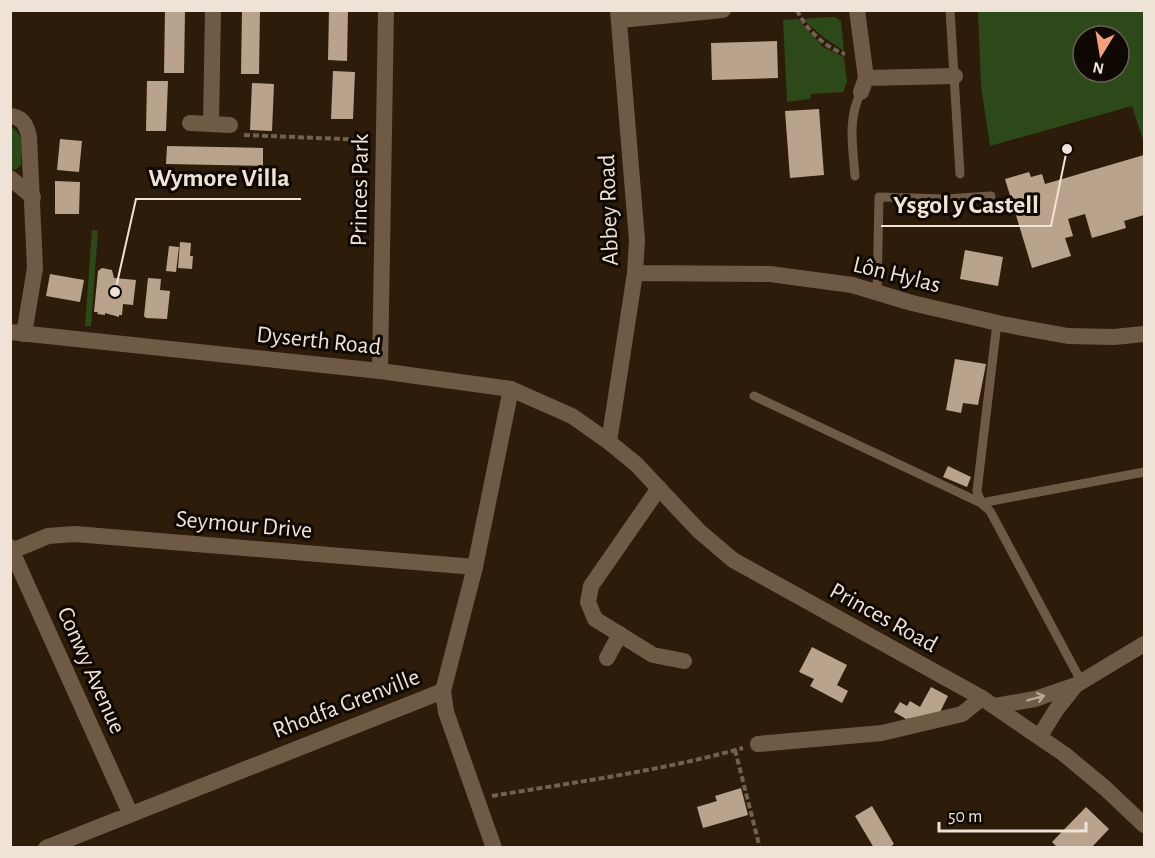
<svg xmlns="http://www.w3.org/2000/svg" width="1155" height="858" font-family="'Alegreya Sans',sans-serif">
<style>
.green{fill:#2e4919;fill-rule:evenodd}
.building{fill:#baa38d}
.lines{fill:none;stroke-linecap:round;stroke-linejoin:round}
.path{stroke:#716151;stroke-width:4;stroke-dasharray:6 3;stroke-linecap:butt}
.service{stroke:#6f5a46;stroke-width:9}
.minor{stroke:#6f5a46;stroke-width:16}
.tertiary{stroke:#6f5a46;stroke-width:16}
.oneway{stroke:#b5a596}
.labels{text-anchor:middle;stroke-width:6;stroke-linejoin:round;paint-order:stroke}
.street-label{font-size:24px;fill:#efe3d8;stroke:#0f0803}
.leader{fill:none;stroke:#efe3d8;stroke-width:2}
.callout-dot{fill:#efe3d8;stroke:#0f0803;stroke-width:2}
.callout-label{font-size:26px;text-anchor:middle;font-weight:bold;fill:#efe3d8;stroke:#0f0803;stroke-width:6;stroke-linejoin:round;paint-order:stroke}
</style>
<rect width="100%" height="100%" fill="#2d1c09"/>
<!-- green -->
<path class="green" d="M978,11h166v132l-12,-37 -142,40 -9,-60zM1083,36h36v36h-36z
M830,17h5l6,4 3,30 -21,-14 -20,-18z
M798,19l25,28 21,10 3,25 -4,10 -32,2 -1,5 -23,3 -4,-82z
M11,127c15,8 10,23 10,38l-6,5 -4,-2z
M92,230l6,1 -7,95h-6z"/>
<!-- building -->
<path class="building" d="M165,10h20l-1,63h-20z
M242,10h18l-1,64h-18z
M329,10h19l-1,51 -19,-1z
M777,41l1,37 -66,2 -1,-37z
M333,71l22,1 -2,47h-22z
M147,81h21l-2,50h-20z
M252,83l22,1 -2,47 -22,-1z
M819,109l5,66 -34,3 -5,-67z
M60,139l22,2 -3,31 -22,-2z
M167,146l96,2v18l-97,-2z
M1144,155v60l-20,6 2,7 -34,10 -7,-24 -17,5 5,17 -8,2 6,18 -39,12 -27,-89 24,-7 2,5 11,-3 3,10z
M55,181l25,1 -1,32h-24z
M180,242l11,1 -1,13h3l-1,13 -14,-1z
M169,246l10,1 -3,25 -10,-1z
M965,250l38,7 -5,29 -38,-7z
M102,268l10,2 2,8 22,2 -3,25 -10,-1 -1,11h-3v2l-14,-4v2l-8,-1 1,-2h-4l4,-41z
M50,274l34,6 -4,22 -34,-6z
M148,278l13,1 -1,11 10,1 -3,28 -21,-1 -2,-2z
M955,359l31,5 -8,41 -15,-2 -2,10 -15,-3z
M948,466l23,11 -4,10 -24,-10z
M812,647l35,18 -10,20 11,6 -6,12 -32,-17 4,-7 -15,-7z
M931,687l17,9 -9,18 -33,5 -12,-7 6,-10 7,4 3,-5 10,6z
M741,788l7,27 -45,13 -6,-21 20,-6 -2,-5z
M872,806l22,38 -5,4h-15l-19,-32z
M1086,807l23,22 -18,19h-33l-6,-6z"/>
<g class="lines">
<!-- path -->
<path class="path" d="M797,10c9,20 28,37 48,44
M244,135l124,5
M735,750l25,98
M492,796c84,-14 168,-25 251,-48"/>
<!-- service -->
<path class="service" d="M950,10l10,164
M855,176c-2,-28 -8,-57 6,-84
M877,293l2,-96 67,2 45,-3
M997,323l-20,168 4,12 163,-31
M754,396l227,107 9,8 91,170"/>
<!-- minor -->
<path class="minor" d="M857,10l9,68 -5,14
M620,20l103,-10
M866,78l89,-2
M10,116c13,1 17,10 19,21l6,131 -11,66
M190,123l40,2
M211,124l2,-114
M10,178l23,19
M635,273l135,1 82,11 60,18 90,21 66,12 46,1 30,-3
M380,371l6,-361
M609,442l26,-169 2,-33 -19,-230
M659,488l-68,98 -3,16 7,17 58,36 31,6
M10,547l120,266
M12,551l36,-15 27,-2 400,33
M607,658l13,-24
M443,691l3,21 48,136
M995,706l40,-7 41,-14 68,-41
M1040,736l16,-26 19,-24
M758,744l124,-11 80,-19 20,-16
M46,848l397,-157 32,-124 36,-178"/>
<!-- tertiary -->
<path class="tertiary" d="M10,332l370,39 131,18 61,27 37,26 27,22 63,67 34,29 249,138 82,56 41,34 39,37"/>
</g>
<!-- one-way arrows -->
<defs><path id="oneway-shaft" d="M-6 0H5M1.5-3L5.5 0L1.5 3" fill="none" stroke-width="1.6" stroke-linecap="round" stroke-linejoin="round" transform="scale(1.5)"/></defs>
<use class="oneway" href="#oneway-shaft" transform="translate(1036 698) rotate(-15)"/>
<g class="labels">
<!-- street labels -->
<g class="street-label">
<text transform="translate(359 190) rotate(-89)" y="8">Princes Park</text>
<text transform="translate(608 210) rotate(-92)" y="8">Abbey Road</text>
<text transform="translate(897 274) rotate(14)" y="8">Lôn Hylas</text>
<text transform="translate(319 340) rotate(6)" y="8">Dyserth Road</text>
<text transform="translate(244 524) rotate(5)" y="8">Seymour Drive</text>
<text transform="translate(884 617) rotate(29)" y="8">Princes Road</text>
<text transform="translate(92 670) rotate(66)" y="8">Conwy Avenue</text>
<text transform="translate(346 703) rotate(-21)" y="8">Rhodfa Grenville</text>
</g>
</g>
<!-- callouts -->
<path class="leader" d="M115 292L136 199H301M1067 149L1051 226H881"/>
<g class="callout-dot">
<circle cx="115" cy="292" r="6"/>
<circle cx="1067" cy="149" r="6"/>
</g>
<g class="callout-label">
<text x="219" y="186">Wymore Villa</text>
<text x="966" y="213">Ysgol y Castell</text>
</g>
<!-- border -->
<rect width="1155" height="858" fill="none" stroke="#efe3d8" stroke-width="24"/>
<!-- north arrow -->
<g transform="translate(1101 54) rotate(191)"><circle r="28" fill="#0f0803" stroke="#696058" stroke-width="1.5"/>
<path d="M0-4.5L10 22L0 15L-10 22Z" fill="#f2a17e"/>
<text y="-9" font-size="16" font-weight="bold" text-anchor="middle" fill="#efe3d8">N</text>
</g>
<!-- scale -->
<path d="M939 822v9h147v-9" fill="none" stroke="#efe3d8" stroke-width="3"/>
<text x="948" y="822" font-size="18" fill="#efe3d8" stroke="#0f0803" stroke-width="4.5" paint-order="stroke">50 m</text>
</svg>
